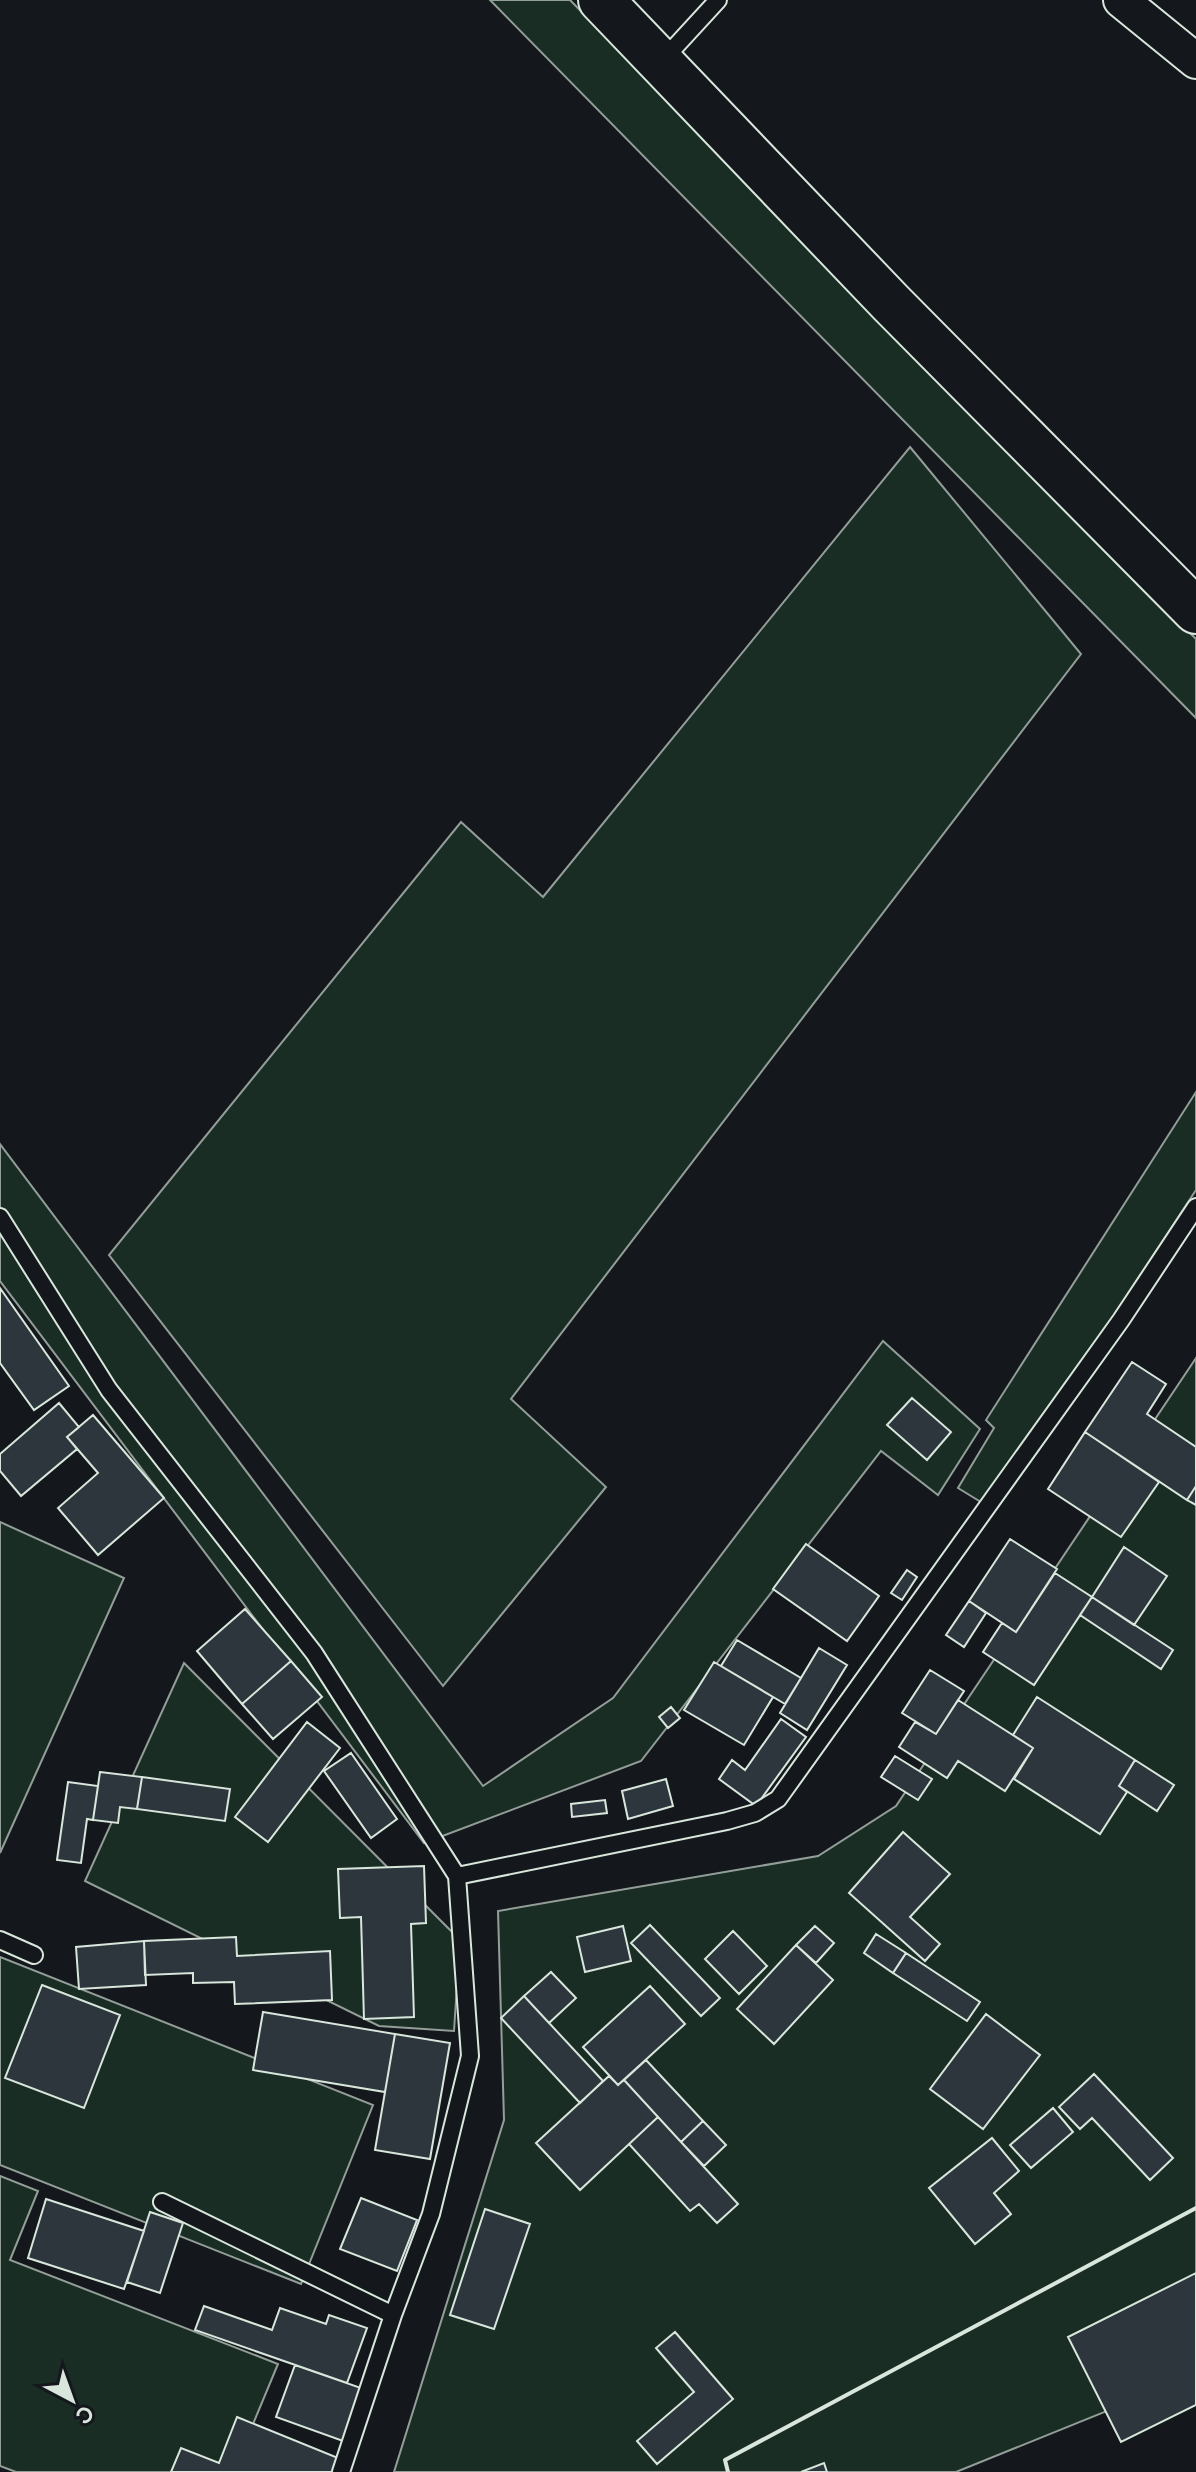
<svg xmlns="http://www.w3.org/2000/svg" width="1196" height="2472" font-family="Raleway,sans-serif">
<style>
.green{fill:#1a2d24;stroke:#939e99;stroke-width:2}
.building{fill:#2c363c;stroke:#d8e6dc;stroke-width:2}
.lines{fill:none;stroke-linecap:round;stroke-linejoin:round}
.lane-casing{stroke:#d8e6dc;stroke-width:20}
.street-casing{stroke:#d8e6dc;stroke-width:38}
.secondary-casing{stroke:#d8e6dc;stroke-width:48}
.lane{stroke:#14181c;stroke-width:16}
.street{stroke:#14181c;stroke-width:34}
.secondary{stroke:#14181c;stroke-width:44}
.wall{stroke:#d8e6dc;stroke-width:4}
</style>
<rect width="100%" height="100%" fill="#14181c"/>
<!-- green -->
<path class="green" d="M490,0h80l626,639v79z
M910,447l171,207 -570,745 95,88 -163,199 -334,-431 352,-433 82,75z
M1196,1092v98l-207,317 -31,-19 36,-60 -8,-8z
M0,1144l483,642 130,-88 270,-357 97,88 -42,66 -57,-44 -240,310 -217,82 -424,-562z
M1196,1358v1017l-240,97h-562l110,-352 -6,-209 320,-55 78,-50z
M0,1522l124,56 -124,275z
M184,1663l276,277 -6,91 -75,-5 -294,-145z
M0,1957l373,148 -72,179 -301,-119z
M0,2176l38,15 -28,69 268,104 -45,108h-217l-16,-6z"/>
<!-- building -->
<path class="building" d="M0,1288l69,98 -35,24 -34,-47z
M1132,1362l34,22 -19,30 49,33v39l-9,14 -102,-68z
M912,1398l39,34 -24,28 -40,-35z
M59,1403l20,24 -12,10 10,12 -56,47 -21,-25v-17z
M93,1415l71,83 -66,57 -40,-47 40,-35 -31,-36z
M1085,1432l74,50 -38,55 -73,-48z
M1196,1486v19l-9,-5z
M1010,1539l47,30 -41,63 -47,-31z
M806,1544l73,52 -32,45 -74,-52z
M1124,1547l43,29 -33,49 -42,-28z
M907,1570l10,7 -15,23 -11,-7z
M1055,1573l37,24 -58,88 -51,-33 19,-29 14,9z
M1092,1597l81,53 -12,19 -81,-54z
M969,1601l17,12 -22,34 -18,-12z
M245,1609l46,52 -49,43 -45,-53z
M737,1640l64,38 -16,26 -64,-38z
M819,1648l28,17 -40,65 -27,-17z
M291,1661l31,36 -49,42 -31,-35z
M714,1662l59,35 -29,48 -60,-35z
M930,1670l34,21 -28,43 -34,-21z
M1037,1697l98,63 -16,26 8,6 -27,42 -86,-55 19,-31 -20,-13z
M958,1700l75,48 -28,43 -47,-30 -11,17 -48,-31 16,-25 21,12z
M671,1707l9,11 -12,10 -9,-11z
M781,1719l25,18 -50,69 -37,-27 13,-19 13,10z
M307,1722l33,26 -72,94 -33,-25z
M351,1753l46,66 -26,19 -47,-67z
M895,1756l37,23 -14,21 -37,-23z
M1135,1760l39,25 -17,26 -38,-25z
M100,1772l42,5 -5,32 -17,-2 -2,16 -25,-3z
M142,1777l88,12 -5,32 -88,-12z
M666,1779l7,27 -45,13 -6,-28z
M68,1782l30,4 -5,34 -6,-1 -6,44 -24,-3z
M605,1800l2,13 -35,4 -1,-13z
M903,1832l47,42 -40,43 30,27 -15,17 -76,-68z
M424,1866l2,57 -15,1 3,93 -50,2 -3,-102 -21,1 -2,-49z
M650,1925l70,73 -19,18 -70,-73z
M623,1926l8,35 -46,11 -8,-35z
M815,1926l19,17 -18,20 -20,-18z
M733,1931l34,35 -28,28 -34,-35z
M876,1934l30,19 -13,20 -29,-20z
M236,1937l1,19 93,-5 2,49 -97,4 -1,-22 -41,1v-10l-48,2 -1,-34z
M144,1941l2,44 -67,4 -3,-42z
M796,1945l37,35 -59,64 -37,-35z
M906,1953l74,49 -13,19 -74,-48z
M551,1972l25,26 -27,25 -25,-27z
M42,1985l78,30 -36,93 -79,-30z
M650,1986l35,38 -67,61 -35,-38z
M524,1996l79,85 -23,22 -79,-85z
M263,2012l132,22 -10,58 -132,-22z
M986,2014l54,41 -57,74 -53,-40z
M395,2034l55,9 -20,116 -55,-9z
M646,2060l57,61 -22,21 -57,-62z
M1094,2074l79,84 -23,22 -58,-62 -12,11 -21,-22z
M609,2076l9,9 6,-5 34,37 -78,73 -44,-47z
M1053,2108l20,24 -42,36 -21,-23z
M658,2117l80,87 -21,19 -18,-19 -9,7 -61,-67z
M703,2121l23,24 -22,21 -23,-24z
M992,2138l27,33 -25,22 17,21 -36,30 -46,-56z
M361,2198l56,22 -20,51 -57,-22z
M46,2199l98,32 -20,58 -96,-31z
M485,2209l45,15 -36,105 -44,-14z
M150,2212l33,11 -23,70 -33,-11z
M1196,2273v132l-75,37 -53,-105z
M204,2306l68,24 8,-22 46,16 3,-9 38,13 -20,55 -152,-53z
M675,2332l58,67 -76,65 -20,-23 57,-49 -38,-44z
M295,2365l66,23 -18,53 -67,-24z
M237,2417l106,43 -5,12h-167l10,-24 38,15z
M824,2463l3,9h-26z"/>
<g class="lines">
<!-- lane casing -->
<g class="lane-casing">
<path id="lane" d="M662,61l56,-61
M0,1217l109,173 205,263 143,223 13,180 -39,158 -38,101 -52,157
M457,1876l270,-55 28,-8 23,-14 343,-479 75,-113
M0,1940l34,15
M162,2202l231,113"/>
</g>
<!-- street casing -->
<g class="street-casing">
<path id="street" d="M1121,0l75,61"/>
</g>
<!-- secondary casing -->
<g class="secondary-casing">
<path id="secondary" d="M601,0l290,303 305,308"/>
</g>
<!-- lane -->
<use href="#lane" class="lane"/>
<!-- street -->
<use href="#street" class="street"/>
<!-- secondary -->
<use href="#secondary" class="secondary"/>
<!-- wall -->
<path class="wall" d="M728,2472l-3,-12 471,-252"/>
</g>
<!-- north arrow -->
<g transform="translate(72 2400) rotate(139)" stroke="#14181c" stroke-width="6" paint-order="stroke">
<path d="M0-6L14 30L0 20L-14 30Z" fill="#d8e6dc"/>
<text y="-12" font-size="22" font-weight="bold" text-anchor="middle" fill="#d8e6dc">С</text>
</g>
</svg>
